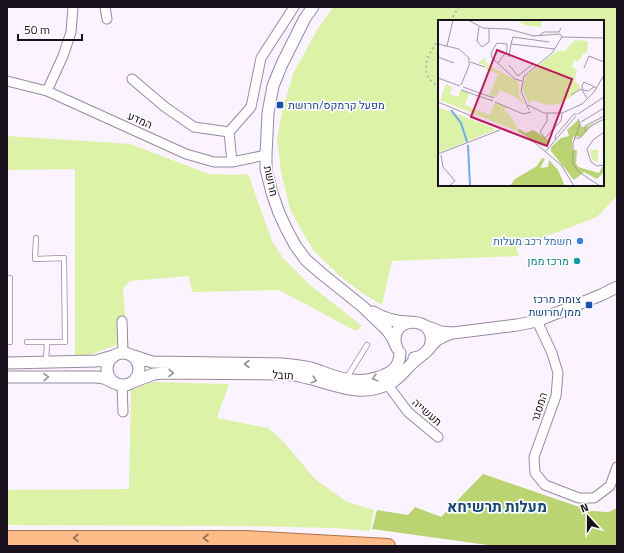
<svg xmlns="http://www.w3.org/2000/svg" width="624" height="553" font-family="'Titillium Web',Heebo,sans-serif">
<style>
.green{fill:#dcf2a6;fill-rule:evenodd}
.forest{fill:#bad471}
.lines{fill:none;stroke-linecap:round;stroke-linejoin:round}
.service-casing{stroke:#9988a2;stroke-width:6}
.minor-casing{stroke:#9988a2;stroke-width:11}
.tertiary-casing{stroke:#9988a2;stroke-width:13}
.trunk-casing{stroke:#ac744e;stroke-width:16}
.path{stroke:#b0a9b4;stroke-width:1.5;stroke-dasharray:2 3;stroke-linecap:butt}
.service{stroke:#fff;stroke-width:4.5}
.minor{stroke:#fff;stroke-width:9}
.tertiary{stroke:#fff;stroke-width:11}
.trunk{stroke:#fcbb87;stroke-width:14}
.oneway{stroke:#979498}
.oneway2{stroke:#956e56}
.transit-dot{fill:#1a4fb4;stroke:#fff;stroke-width:1.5}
.shop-dot{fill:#3f7fe0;stroke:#fff;stroke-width:1.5}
.culture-dot{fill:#0f9aa8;stroke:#fff;stroke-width:1.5}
.labels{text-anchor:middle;stroke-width:3.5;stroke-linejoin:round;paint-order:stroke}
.transit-label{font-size:11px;fill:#164399;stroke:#fff;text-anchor:start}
.street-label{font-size:11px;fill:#18111b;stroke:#fff}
.shop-label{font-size:11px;fill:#366cbe;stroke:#fff;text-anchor:end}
.culture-label{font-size:11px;fill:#0d838f;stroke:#fff;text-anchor:end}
.district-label{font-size:15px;font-weight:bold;fill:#14487a;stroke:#fff}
.inset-river{fill:none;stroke:#6eabf7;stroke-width:2}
.inset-road{fill:none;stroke:#a099a4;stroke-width:1}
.view{fill:#c2185b;fill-opacity:0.15;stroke:#c2185b;stroke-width:2}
.inset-edge{fill:none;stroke:#18111b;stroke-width:2}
</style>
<rect width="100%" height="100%" fill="#fbf3ff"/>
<!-- green -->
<path class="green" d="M333,7h284v189l-20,21 -81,31 3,8 -127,5 -10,44 -20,-12 -20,-15 -28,-27 -11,-18 -13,-24 -9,-37 -4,-33 5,-27 11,-38 24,-44zM439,21h164v164h-164z
M7,136l123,8 79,30 22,1 17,-1 24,67 11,17 27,27 52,41 -6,5 -77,-41 -87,2 -3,-16 -59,5 -7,7 4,55 -11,2 -26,10 -15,1v-187l-68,1z
M153,382l76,2 -12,34 51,10 14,12 33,39 32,23 27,8 -4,21 -34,-3 -88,-2 -241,-1v-35l122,-1 2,-99z"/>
<!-- forest -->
<path class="forest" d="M483,474l108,37 18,1 8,-4v38h-122l-123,-17 5,-19 31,5 7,-8 26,10z"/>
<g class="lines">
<!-- service casing -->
<g class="service-casing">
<path id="service" d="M7,342h3v-64
M27,342h38l-1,-84 -29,1 1,-21
M46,362l1,-20
M346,379l21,-34"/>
</g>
<!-- minor casing -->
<g class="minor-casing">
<path id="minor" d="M105,7l2,12
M132,79l33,28 29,20 35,5 22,-25 10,-49 33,-51
M7,81l40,10 139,63 28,8h18l34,-7
M47,91l16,-35 8,-24 2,-25
M229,132l3,30
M122,321l1,31
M537,321l15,32 6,20 -2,23 -22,61 1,16 10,12 34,13h15l16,-12 7,-19
M387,384l21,28 30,25
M122,385l1,27"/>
</g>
<!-- tertiary casing -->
<g class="tertiary-casing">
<path id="tertiary" d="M313,7l-8,11 -23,46 -9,22 -5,27 -2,42v14l6,24 7,20 8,17 8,15 11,15 16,14 40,32 25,24 5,7 5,11
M373,312c12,7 22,10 36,10
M425,326l16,6 12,1 64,-8 20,-4 64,-26 16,-8
M396,346c-9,-33 47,-31 33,3
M107 369a16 16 0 1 1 32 0a16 16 0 1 1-32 0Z
M134,356l18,6 131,2c9,1 18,2 28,4 13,4 27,11 41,12 13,2 38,-3 45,-15 2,-4 3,-8 3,-12
M414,358c13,-2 14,-11 23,-18 5,-3 10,-5 15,-7
M7,363l89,-2 17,-5
M7,377h90l7,1 10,5
M133,382l21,-8 10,-1 118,1c9,1 17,1 25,4 31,7 56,22 87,3 10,-7 16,-18 27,-25"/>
</g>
<!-- trunk casing -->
<g class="trunk-casing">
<path id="trunk" d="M7,538h238l143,8"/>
</g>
<!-- path -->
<path class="path" d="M450,21l9,-14
M439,39c-8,12 -20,27 -8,42 2,2 6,4 8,6"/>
<!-- service -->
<use href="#service" class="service"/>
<!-- minor -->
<use href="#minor" class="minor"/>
<!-- tertiary -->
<use href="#tertiary" class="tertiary"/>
<!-- trunk -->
<use href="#trunk" class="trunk"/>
</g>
<!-- one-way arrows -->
<defs><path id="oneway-chevron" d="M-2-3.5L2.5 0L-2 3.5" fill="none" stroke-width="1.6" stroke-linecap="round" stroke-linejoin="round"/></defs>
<g class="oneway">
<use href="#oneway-chevron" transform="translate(247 364) rotate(-180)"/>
<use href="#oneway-chevron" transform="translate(171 373) rotate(1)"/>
<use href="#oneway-chevron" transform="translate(46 377) rotate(-1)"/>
<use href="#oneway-chevron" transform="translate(375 378) rotate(165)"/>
<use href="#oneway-chevron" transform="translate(314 380) rotate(17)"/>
</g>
<g class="oneway2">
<use href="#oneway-chevron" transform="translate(76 538) rotate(-180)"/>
<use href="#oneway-chevron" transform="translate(206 538) rotate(-180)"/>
</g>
<!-- markers -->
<g class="transit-dot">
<rect x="276" y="101" width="8" height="8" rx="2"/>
<rect x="585" y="301" width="8" height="8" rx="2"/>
</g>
<circle class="shop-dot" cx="580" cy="241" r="4"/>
<circle class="culture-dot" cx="577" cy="261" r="4"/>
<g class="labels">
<!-- transit labels -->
<g class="transit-label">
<text x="288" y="109">מפעל קרמקס/חרושת</text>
<text x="581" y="303" text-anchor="end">צומת מרכז<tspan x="581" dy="13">ממן/חרושת</tspan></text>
</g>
<!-- street labels -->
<g class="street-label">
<text transform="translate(140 120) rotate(24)" y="4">המדע</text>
<text transform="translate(271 181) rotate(77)" y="4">חרושת</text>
<text transform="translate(283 375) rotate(4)" y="4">תובל</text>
<text transform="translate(539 407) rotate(-72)" y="4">המסגר</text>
<text transform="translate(427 412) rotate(41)" y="4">תעשייה</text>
</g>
<!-- shop labels -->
<g class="shop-label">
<text x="572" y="245">חשמל רכב מעלות</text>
</g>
<!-- culture labels -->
<g class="culture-label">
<text x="569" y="265">מרכז ממן</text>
</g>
<!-- district labels -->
<g class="district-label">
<text x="497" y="512">מעלות תרשיחא</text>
</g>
</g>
<!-- overview -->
<g transform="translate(438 20)">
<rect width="166" height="166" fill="#fbf3ff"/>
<path d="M79,0h25l-2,10v-3l-16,-2zM137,20l13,1 -1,12h-3l-6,9 -4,-2 -2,7 5,3 -3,11 5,3 1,4 -10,10 -11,6 -11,1 -16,-5 -3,4 -7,-16 4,-12 31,-25h8zM48,37l-1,4 5,5 29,16v12l6,12 -8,-8 -17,-8 -4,7 -7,-1 9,-22 -11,-4 -2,-5 -7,-2zM8,64l6,3 -2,7 8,3 2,-7 9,3 -4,12 25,10 5,-12 12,4 -3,3 5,4 9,15 -1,2 -77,-31zM0,87l56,21 1,2 -57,23zM152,130h8v13l-6,-4z" fill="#dcf2a6"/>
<path d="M166,97l-13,8 -10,12 -7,-1 -2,4v10h5l-1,13 2,4 21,6 3,-6h2l-1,6 -6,6 -13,-7 -10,8 -23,-29v-4l10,-9 8,-2 -2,-6 11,-10 4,7h4zM81,109l7,4 7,-3 16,10v3l-4,3 -4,-1 -24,-14zM104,138l3,1 -5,9 8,-1 1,-7 9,10 7,16h-55l5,-7 22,-13z" fill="#bad471"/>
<path class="inset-river" d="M13,90l10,13 6,19M30,125l2,41"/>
<path class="inset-road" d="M30,0l15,8 25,1 26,7M41,7l-2,14 5,6 7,-5v-14M102,15l4,-3h15l2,-4M124,17l42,1M111,22l-36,-5 -2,7 44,5M0,24l21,5 10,9v8l-8,19M9,26l6,-26M0,37l16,6M71,37l2,-13M32,42l15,5M60,43l9,-12v-7l-10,-1 -6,10 1,5 23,21 7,2M71,45l9,11 16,-13M146,48l5,-12 15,6M0,58l22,8M25,67l31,11M156,67l-6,4 -5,-1 -1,-4 2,-4 13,6M23,70l32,11M133,75l10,-6 6,9M0,82l96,40 27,23 13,21M57,82l28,12 8,-2M90,85l16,8h18l20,-9 12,-12 10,-17M91,90l-8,-19 3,-15 28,-23 10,-16 -2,-3 -27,2M109,93v8l-7,11 5,6 16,-17 1,-8M140,94l26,-17M140,99l2,5 -7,19v21l6,8 21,14M143,102l23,-14M148,112l-1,-6 19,-10M166,112l-11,8 -6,9 4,13 6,4 7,-1M136,118h6l11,-12 13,-7M118,120l-1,-4 19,-22h3M107,132l31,-36M0,134l62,-24M3,135l2,12 12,14 -6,5"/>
<path class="view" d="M59,30l75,29 -25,67 -76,-29z"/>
<rect width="166" height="166" class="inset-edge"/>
</g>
<!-- border -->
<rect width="624" height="553" fill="none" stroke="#18111b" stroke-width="16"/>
<!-- north arrow -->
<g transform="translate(588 517) rotate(339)" stroke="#ffffff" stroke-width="3" paint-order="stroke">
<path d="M0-3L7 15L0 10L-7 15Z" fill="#18111b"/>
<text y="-6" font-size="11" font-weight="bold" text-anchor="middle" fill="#18111b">N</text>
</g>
<!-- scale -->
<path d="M18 34v6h64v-6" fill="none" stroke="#18111b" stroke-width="2"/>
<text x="24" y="34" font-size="12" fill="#18111b" stroke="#ffffff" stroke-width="3" paint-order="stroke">50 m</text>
</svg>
